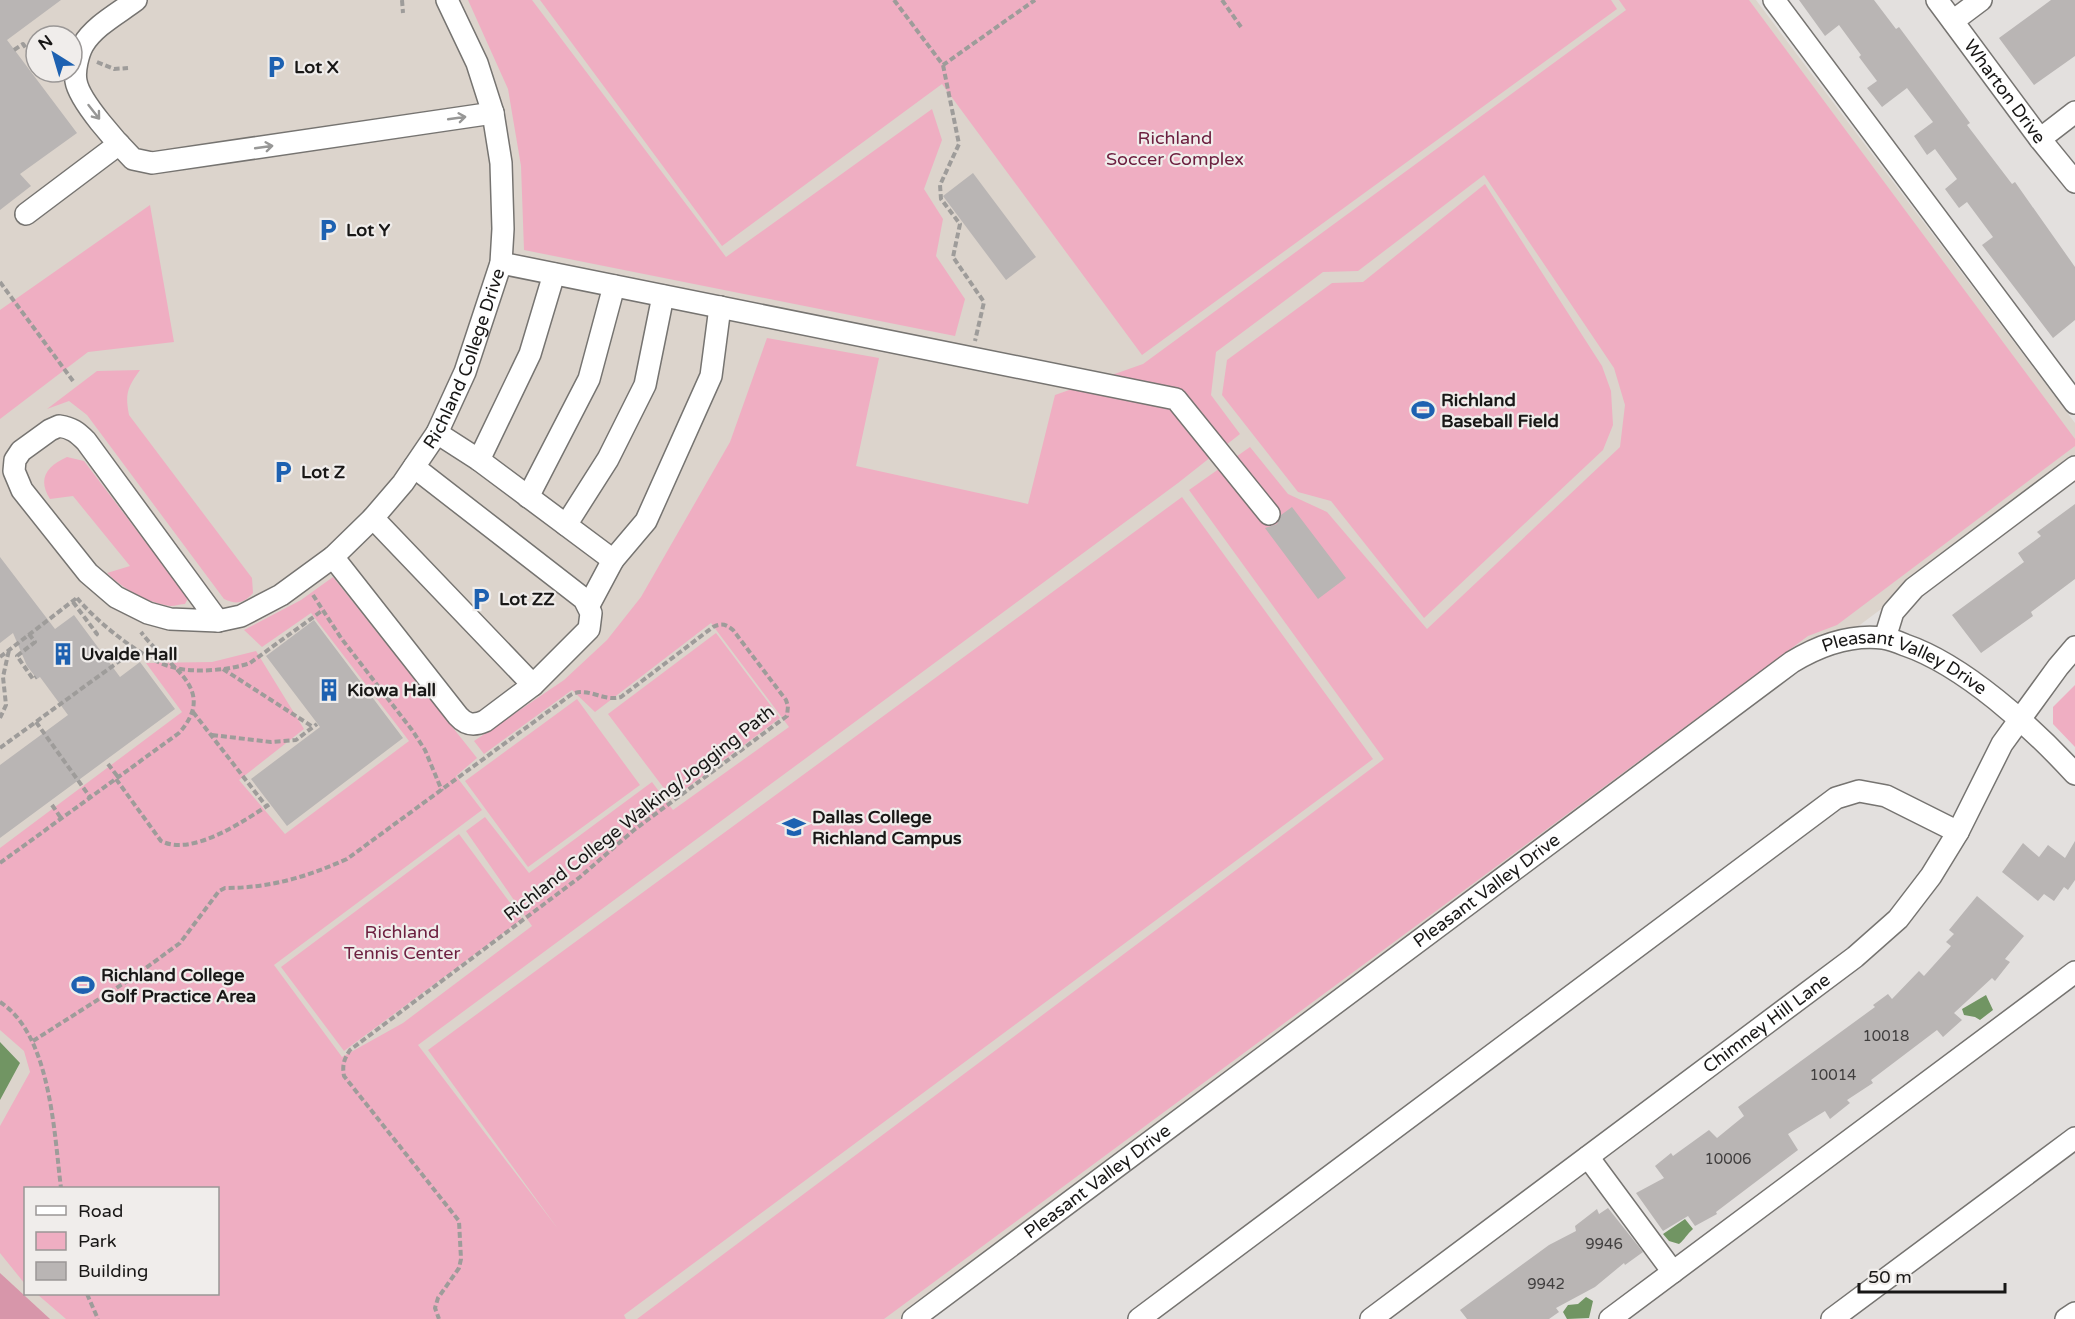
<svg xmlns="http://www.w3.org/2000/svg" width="2075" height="1319" font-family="'Varela Round',sans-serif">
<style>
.built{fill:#dcd4cc;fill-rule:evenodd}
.green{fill:#efaec2}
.forest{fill:#d796aa}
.water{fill:#719563}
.building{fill:#b9b5b4}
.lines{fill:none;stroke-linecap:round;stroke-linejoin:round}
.minor-casing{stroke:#767471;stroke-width:24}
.path{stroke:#9e9c9a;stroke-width:4;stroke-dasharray:6 3;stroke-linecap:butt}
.minor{stroke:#fff;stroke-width:21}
.oneway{stroke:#979796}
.labels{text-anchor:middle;stroke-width:4.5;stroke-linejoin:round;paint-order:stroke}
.number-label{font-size:15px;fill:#403e3e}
.poi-label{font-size:18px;font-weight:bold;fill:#181716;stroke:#f0edeb;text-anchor:start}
.street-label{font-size:18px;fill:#181716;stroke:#f0edeb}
.park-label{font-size:18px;fill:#6d2040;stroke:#f0edeb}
</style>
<rect width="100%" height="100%" fill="#e3e0de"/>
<!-- built -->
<path class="built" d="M0,0h1756l319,423v42l-1149,854h-926zM36,36h36v36h-36zM26,1188h192v106h-192z"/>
<!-- green -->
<path class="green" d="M468,0h64l194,257 206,-148 10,31 -18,49 19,30 -7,37 29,43 -10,37 -431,-86 -3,-84 -13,-77z
M540,0h1071l6,9 -475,346 -200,-271 -220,162z
M1619,0h130l326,439v7l-238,179 -29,11 -924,683h-247l747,-560 -195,-269 61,-43 38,47 39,18 100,117 193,-182 5,-42 -11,-37 -130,-193 -126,96 -35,1 -107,80 -5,43 29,39 -62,49 -760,562 140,184 -130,-179 754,-553 191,262 -749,556 2,4h-560l-29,-25h181v-106h-192l-1,96 -25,-31v-127l30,-54 -6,-21 -24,-21v-182l182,-136 -36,-49 66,-1 44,-11 48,78 -65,51 46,54 124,-93 -98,-128 -49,34 -18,-17 57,-30 32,-23 144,181 -21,18 26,34 -208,155 68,92 61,-34 129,-97 -66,-95 19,-14 44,56 123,-91 21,28 116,-83 -78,-104 -116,89 -23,-22 -88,64 -10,-13 90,-61 43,-40 34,-43 89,-155 37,-104 112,20 -23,108 172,38 27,-109 88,-31 483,-354z
M1485,184l117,182 9,25 2,34 -10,25 -179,168 -93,-117 -33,-9 -76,-97 5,-35 105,-77 31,-1z
M150,205l24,137 -86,10 -88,67v-109z
M140,370c-13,18 -15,24 -11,45l123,163 1,15c-9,10 -16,12 -29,6l-137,-184 -18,-14 -22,8 50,-38z
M67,457l17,4 104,137 -3,6c-4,0 -10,2 -14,2 -22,-2 -49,-18 -64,-33l23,-7 -57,-70 -23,3c-13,-20 -3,-33 17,-42z
M716,633l64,85 -108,81 -64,-85z
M2075,685v62l-22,-23v-17z
M577,699l63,86 -112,82 -63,-86z
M459,834l63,85 -178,132 -63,-84z"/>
<!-- forest -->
<path class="forest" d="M0,1273l50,46h-50z"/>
<!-- water -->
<path class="water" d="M1986,995l7,15 -13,10 -5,-3 -11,-2 -2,-6z
M0,1042l20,21 -20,37z
M1685,1219l8,10c-6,5 -8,10 -14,15l-10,-3 -6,-7z
M1586,1297l7,4 -4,17 -22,1 -4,-7 5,-7 10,-1z"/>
<!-- building -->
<path class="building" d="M0,0h61l-54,40 70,93 -57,41 11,12 -31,24z
M1799,0h75l22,29 3,-2 32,43 39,53 -3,2 45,59 3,-2 60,85v53l-22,18 -71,-93 11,-8 -26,-35 -8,6 -14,-19 12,-10 -22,-30 -8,6 -13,-19 19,-14 -26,-34 -25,19 -15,-19 10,-7 -18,-24 2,-2 -22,-30 -14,11z
M2051,0h24v56l-41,29 -35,-47z
M973,173l63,84 -30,23 -63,-84z
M2075,504v75l-44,33 2,4 -52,37 -29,-38 72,-53 -6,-9 23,-17 -4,-4z
M1292,507l54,71 -28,21 -53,-71 12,-4 4,-9z
M0,557l55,72 19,-14 46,62 20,-15 35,47 -175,129v-73l68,-50 -28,-38 -3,2 -10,-13 -14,-33 -13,10z
M314,620l89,118 -116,88 -36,-47 69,-52 -54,-71z
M2075,841v39l-7,10 -4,-3 -10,14 -10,-7 -6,7 -36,-29 21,-29 16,14 9,-12 17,13z
M1977,896l47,40 -19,23 5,3 -15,19 -3,-3 -38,35 8,7 -19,17 -6,-7 -66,50 2,3 -26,17 3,3 -20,16 -5,-8 -37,23 10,16 -82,62 1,2 -22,12 -7,-10 -25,15 -27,-38 28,-15 -9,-12 16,-13 2,3 36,-26 8,8 27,-22 -6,-9 137,-100 -2,-2 15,-11 4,5 27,-28 5,5 27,-30 -5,-4 8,-8 -5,-4z
M1608,1208l35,44 -18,13 -1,-2 -29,24 -39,21 3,4 -10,7h-82l-7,-9 89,-65 27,-14 -1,-5 22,-17 2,5z"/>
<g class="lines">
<!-- minor casing -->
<g class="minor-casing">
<g id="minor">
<path d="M136,0c-17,13 -42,26 -53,45 -5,9 -9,26 -7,36 3,20 42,63 57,78l19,4 341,-50"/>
<path d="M1774,0l301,403"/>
<path id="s1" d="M1937,0l103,139 35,43"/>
<path d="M1953,21l28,-21"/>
<path d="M2040,139l35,-27"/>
<path d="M26,214l93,-70"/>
<path d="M501,263l675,136 93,115"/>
<path d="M59,426c13,2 18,6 27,15l132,180 -48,-2 -22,-6 -32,-16 -28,-24 -66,-83 -8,-19 1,-11 6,-9 29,-21z"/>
<path d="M437,433l42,27 51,-106 24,-80"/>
<path d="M479,460l134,100 33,-39 65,-145 9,-69"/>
<path d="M528,497l61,-118 25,-93"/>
<path d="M373,518l160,167"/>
<path d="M566,525l42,-66 37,-74 18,-89"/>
<path d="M333,557l125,159c8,9 16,10 27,5l48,-36 56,-56 2,-16 -7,-14 -170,-132"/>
<path d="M589,605l24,-45"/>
<path id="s2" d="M218,621l23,-5 40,-21 52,-38 40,-39 30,-35 34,-50 28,-61 36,-109 2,-34 -2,-66 -8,-50 -16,-50 -30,-63"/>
<path d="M1885,638l8,-26 21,-24 161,-121"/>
<path d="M1588,1157l85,115"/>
<path id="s3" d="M913,1319l879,-657c28,-17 58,-28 91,-24 8,1 15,4 22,7 59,20 128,83 170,129"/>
<path d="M1139,1319l697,-521 23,-7 27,5 72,36"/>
<path id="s4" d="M1371,1319l484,-362 43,-38 33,-43 27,-44 44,-88 56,-77 17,-20"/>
<path d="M1610,1319l465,-347"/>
<path d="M1832,1319l243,-181"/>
<path d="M2066,1319l9,-6"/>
</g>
</g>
<!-- path -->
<path class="path" d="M402,0l1,13
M894,0l49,65 92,-65
M1222,0l19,27
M14,50l9,-6 10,14h3
M97,62l17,7 14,-1
M943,65l16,79 -19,41 1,14 19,25 -7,33 31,45 -9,39
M0,282l73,99
M313,595l28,43 71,92 13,20 17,41
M77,598c20,24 68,64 99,70 20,5 55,2 74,-5l73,-53
M73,602l24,32 -2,2
M29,634l6,8 -18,14 16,23 3,-2
M0,657l78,-60
M223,669l90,58
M193,712l73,94
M0,718l6,-13 -3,-28 6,-27
M36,722l54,75
M212,735l59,7 25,-2 21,-16
M0,748l136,-99
M108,764l10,13
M116,779l45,62c31,16 83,-20 109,-37
M52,805l9,13
M0,863l179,-130c41,-46 -14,-67 -38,-101
M0,1002c51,33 54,131 61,186
M33,1041l99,-63 48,-35 39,-52 6,-3c46,0 81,-11 122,-29l225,-165c17,-7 31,8 49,3l92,-70c8,-4 13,-3 20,3l53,70 2,6 -1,10 -153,114 -54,47 -230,173c-6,9 -8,15 -6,26l115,145 2,38 -2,9 -21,30 -3,10 4,11
M87,1294l11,25"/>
<!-- minor -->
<use href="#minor" class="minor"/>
</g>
<!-- one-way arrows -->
<defs><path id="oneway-shaft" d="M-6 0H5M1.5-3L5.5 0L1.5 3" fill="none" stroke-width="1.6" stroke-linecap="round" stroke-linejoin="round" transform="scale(1.5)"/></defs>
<g class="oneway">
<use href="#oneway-shaft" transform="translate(94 112) rotate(52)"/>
<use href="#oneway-shaft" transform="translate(457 118) rotate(-8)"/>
<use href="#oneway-shaft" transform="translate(264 147) rotate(-8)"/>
</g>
<!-- icons -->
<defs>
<g id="parking-bare" transform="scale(1.8)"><path d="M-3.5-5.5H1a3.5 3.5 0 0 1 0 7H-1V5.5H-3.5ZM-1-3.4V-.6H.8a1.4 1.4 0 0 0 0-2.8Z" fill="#1d61b1" stroke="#f0edeb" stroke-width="2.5" paint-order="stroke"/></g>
<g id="stadium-bare" transform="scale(1.8)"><path d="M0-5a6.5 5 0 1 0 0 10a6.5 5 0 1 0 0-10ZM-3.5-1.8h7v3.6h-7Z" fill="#1d61b1" stroke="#f0edeb" stroke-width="2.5" paint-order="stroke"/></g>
<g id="building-bare" transform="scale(1.8)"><path d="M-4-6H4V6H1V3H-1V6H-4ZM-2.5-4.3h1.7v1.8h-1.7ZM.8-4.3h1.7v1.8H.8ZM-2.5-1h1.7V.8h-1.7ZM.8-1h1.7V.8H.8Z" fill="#1d61b1" stroke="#f0edeb" stroke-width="2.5" paint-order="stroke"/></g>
<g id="university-bare" transform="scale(1.8)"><path d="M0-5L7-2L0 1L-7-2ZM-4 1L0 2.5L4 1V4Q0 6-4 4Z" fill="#1d61b1" stroke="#f0edeb" stroke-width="2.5" paint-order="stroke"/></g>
</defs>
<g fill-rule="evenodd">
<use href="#parking-bare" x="276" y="67"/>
<use href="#parking-bare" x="328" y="230"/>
<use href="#stadium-bare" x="1423" y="410"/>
<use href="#parking-bare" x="283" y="472"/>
<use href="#parking-bare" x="481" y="599"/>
<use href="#building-bare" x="63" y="654"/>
<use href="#building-bare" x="329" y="690"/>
<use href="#university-bare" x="794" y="827"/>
<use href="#stadium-bare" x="83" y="985"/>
</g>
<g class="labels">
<!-- number labels -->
<g class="number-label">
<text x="1886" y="1041">10018</text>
<text x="1833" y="1080">10014</text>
<text x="1728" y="1164">10006</text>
<text x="1604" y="1249">9946</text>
<text x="1546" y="1289">9942</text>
</g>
<!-- poi labels -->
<g class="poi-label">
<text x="294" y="73">Lot X</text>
<text x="346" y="236">Lot Y</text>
<text x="1441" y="406">Richland<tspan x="1441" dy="21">Baseball Field</tspan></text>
<text x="301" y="478">Lot Z</text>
<text x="499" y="605">Lot ZZ</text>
<text x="81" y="660">Uvalde Hall</text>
<text x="347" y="696">Kiowa Hall</text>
<text x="812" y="823">Dallas College<tspan x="812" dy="21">Richland Campus</tspan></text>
<text x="101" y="981">Richland College<tspan x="101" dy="21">Golf Practice Area</tspan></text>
</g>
<!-- street labels -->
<g class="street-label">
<text dy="6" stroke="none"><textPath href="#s1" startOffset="114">Wharton Drive</textPath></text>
<text dy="6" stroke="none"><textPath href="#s2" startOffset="375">Richland College Drive</textPath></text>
<text dy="6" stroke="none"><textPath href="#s3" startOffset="1220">Pleasant Valley Drive</textPath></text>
<text transform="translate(639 813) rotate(-38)" y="6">Richland College Walking/Jogging Path</text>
<text dy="6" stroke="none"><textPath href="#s3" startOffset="716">Pleasant Valley Drive</textPath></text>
<text dy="6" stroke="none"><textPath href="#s4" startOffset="494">Chimney Hill Lane</textPath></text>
<text dy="6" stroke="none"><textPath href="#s3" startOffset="230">Pleasant Valley Drive</textPath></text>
</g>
<!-- park labels -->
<g class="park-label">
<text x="1175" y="144">Richland<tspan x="1175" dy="21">Soccer Complex</tspan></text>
<text x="402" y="938">Richland<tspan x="402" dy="21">Tennis Center</tspan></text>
</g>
</g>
<!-- legend -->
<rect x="24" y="1187" width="195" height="108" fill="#f0edeb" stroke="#9a9796" stroke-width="1.5"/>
<rect x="36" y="1206" width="30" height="9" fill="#ffffff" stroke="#9a9796" stroke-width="1.5"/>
<text x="78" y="1217" font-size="18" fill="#181716">Road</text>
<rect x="36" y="1232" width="30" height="18" fill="#efaec2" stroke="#9a9796" stroke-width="1.5"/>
<text x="78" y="1247" font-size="18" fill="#181716">Park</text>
<rect x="36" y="1262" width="30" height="18" fill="#b9b5b4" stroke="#9a9796" stroke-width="1.5"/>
<text x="78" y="1277" font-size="18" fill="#181716">Building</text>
<!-- north arrow -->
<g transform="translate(54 54) rotate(323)"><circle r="28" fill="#f0edeb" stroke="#9a9796" stroke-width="1.5"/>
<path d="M0-4.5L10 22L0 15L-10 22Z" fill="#1d61b1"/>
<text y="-9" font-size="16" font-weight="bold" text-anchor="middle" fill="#181716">N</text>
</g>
<!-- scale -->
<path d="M1859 1283v9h146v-9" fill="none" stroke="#181716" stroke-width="3"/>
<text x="1868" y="1283" font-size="18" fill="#181716" stroke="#f0edeb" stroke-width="4.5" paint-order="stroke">50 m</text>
</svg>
